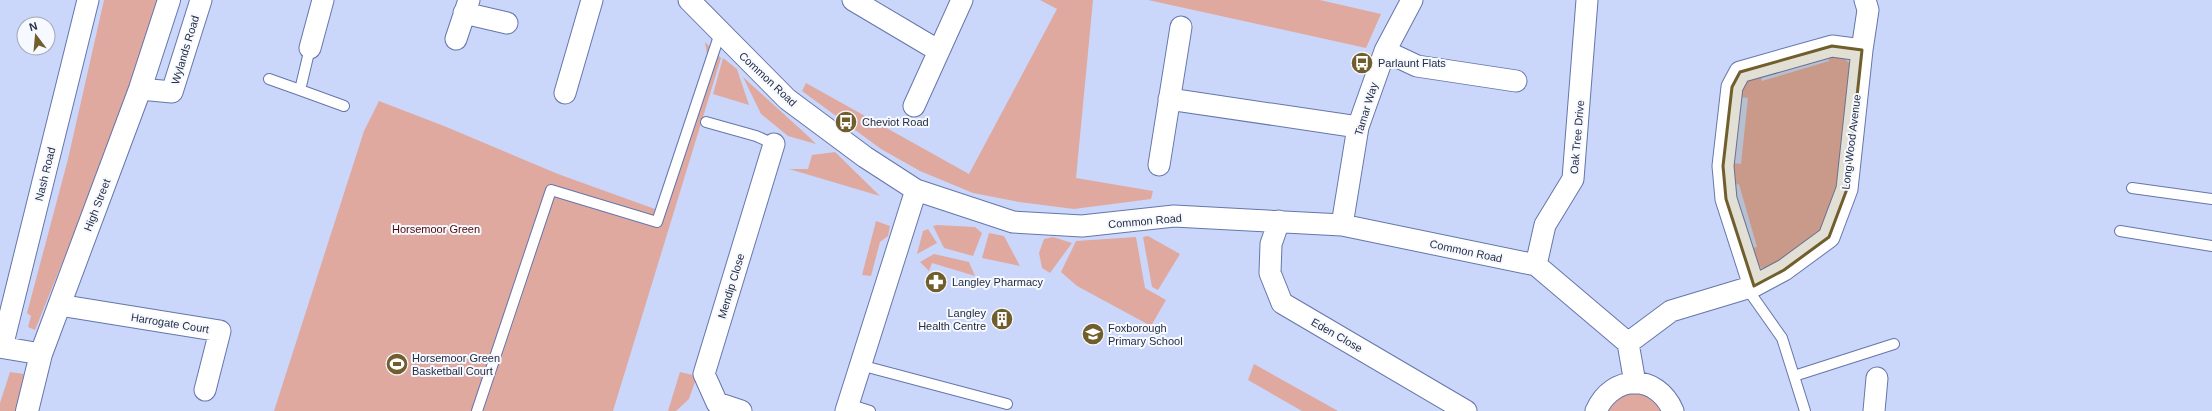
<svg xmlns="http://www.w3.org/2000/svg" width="2212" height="411" font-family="Arial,sans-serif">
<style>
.green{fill:#e0a9a0}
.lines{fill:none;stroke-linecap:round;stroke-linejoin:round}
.lane-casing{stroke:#6576ab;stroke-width:12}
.street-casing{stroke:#6576ab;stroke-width:23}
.secondary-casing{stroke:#6576ab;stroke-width:24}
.lane{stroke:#fff;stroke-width:10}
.street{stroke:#fff;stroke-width:21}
.secondary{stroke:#fff;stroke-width:22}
.marked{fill:#705e2c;fill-opacity:0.2;stroke:#705e2c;stroke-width:3;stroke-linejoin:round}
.labels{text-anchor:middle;stroke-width:4;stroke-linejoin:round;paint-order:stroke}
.street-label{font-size:11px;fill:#252d43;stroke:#f6f9ff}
.poi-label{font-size:11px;fill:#252d43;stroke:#f6f9ff;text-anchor:start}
.park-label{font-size:11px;fill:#540704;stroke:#f6f9ff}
</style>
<rect width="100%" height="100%" fill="#cad7fa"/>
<!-- green -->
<path class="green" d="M104,0h57l-52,147 -74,183 -7,-3 3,-11 -4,-3 41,-154z
M1040,0h53l-17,178 77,13 -2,8 -77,10 -55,-7 -46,-9 -53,-22 -39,-22 -79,-58 4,-8 163,91 88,-165z
M1148,0h172l61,14 -15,34z
M705,42l16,16 -108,353h-339l90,-280 15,-30 65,25 114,48 97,35 8,-3 46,-140z
M1839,53l12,12 -12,115 -16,45 -5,8 -47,33 -9,2 -6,-3 -8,-16 9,-2 -18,-63 -9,2 3,-23 8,1 7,-66 -8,-1 2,-15 18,-9 2,8 67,-20 -1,-7z
M723,58l14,11 12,36 -36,-11z
M743,77l65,59 8,8 -28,-8 -27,-22z
M835,152l45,44 -91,-27h19l4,-14z
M876,221l14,5 -2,10 -8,6 -9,34 -9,-1z
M937,225l38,2 7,6 -9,23 -29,-8 -11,-22z
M928,229l9,14 -20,11 6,-23z
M989,233l15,3 16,30 -38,-8z
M1148,236l32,18 -22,36 -6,-3 -9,-50z
M1053,237l19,6 -22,30 -8,-5 -3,-15 5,-14z
M1136,237l9,51 21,12 -15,26 -74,-40 -16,-14 15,-31z
M934,254l35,8 6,14 -43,-13 -3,8 -9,-9z
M1254,364l84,47h-36l-54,-31z
M10,372l14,2 -8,37h-16v-8z
M680,372l17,4 -8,23 -13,12h-8z
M1626,393c15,-1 29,3 35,18h-55l4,-7z"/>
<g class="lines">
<!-- lane casing -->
<g class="lane-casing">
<path id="lane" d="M310,48l-10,42 44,16
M269,79l31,11
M706,122l50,14 18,8
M2132,188l80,11
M2120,231l92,15
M1746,287l36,51 23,73
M860,365l147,39
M1794,376l100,-32
M848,404l22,7
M477,411l74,-221 106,32 63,-189"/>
</g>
<!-- street casing -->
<g class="street-casing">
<path id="street" d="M689,0l98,99 78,58 51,33 97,32 69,4 92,-10 168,9 194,40 92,78 7,40
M853,0l86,51
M464,13l43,10
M456,39l13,-39
M310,48l13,-48
M1385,51l32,15 99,15
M140,89l32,3 29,-92
M565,93l27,-93
M1169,99l189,28
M914,106l48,-106
M1159,165l22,-138
M1279,221l-8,23 -1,29 12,30 184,108
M1342,225l16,-98 27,-76 27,-51
M1536,265l9,-40 28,-46 14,-179
M1754,286l-28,-87 -3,-33 9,-79 8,-15 92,-26 30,4
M59,305l161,26 -15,59
M1628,343l43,-32 83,-25 30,-16 45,-33 18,-48 15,-139 6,-40 -3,-10
M0,347l41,7
M2,347l86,-347
M741,411l-24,-8 -13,-29 70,-230
M846,411l70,-221
M1596,411c16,-37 61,-38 77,0
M1874,411l3,-33"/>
</g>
<!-- secondary casing -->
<g class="secondary-casing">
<path id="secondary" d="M27,411l14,-57 99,-265 29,-89"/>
</g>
<!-- lane -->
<use href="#lane" class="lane"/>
<!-- street -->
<use href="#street" class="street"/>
<!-- secondary -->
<use href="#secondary" class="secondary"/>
</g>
<!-- marked area -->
<path class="marked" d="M1832,46l30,4 -15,139 -18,48 -45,33 -30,16 -28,-87 -3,-33 9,-79 8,-15z"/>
<!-- icons -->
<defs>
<g id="bus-disc" transform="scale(1.15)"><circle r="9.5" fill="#705e2c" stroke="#f6f9ff"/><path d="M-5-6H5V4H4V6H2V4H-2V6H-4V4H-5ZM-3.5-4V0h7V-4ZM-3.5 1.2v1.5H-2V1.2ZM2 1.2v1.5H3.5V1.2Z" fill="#fff"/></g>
<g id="pharmacy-disc" transform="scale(1.15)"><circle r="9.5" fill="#705e2c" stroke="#f6f9ff"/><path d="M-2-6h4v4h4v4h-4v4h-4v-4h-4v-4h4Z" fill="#fff"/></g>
<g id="building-disc" transform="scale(1.15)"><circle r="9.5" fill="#705e2c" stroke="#f6f9ff"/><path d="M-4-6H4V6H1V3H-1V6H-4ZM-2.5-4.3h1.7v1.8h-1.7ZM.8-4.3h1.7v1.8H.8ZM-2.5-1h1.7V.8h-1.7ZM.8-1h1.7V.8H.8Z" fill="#fff"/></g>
<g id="school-disc" transform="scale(1.15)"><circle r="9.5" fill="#705e2c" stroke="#f6f9ff"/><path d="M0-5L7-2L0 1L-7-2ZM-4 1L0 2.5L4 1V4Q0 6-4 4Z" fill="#fff"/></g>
<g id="stadium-disc" transform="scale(1.15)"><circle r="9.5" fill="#705e2c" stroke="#f6f9ff"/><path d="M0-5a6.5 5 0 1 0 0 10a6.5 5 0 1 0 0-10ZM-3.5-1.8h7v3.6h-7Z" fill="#fff"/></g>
</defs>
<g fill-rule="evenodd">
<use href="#bus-disc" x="1362" y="63"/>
<use href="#bus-disc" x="846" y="122"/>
<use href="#pharmacy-disc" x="936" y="282"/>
<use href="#building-disc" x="1002" y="319"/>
<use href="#school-disc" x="1093" y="334"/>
<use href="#stadium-disc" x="397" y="364"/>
</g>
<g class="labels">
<!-- street labels -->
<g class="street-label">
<text transform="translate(185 50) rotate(-73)" y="4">Wylands Road</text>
<text transform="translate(768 79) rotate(43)" y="4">Common Road</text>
<text transform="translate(1366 109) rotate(-73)" y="4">Tamar Way</text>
<text transform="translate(1577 137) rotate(-85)" y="4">Oak Tree Drive</text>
<text transform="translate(1851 142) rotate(-83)" y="4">Long Wood Avenue</text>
<text transform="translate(45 174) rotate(-76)" y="4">Nash Road</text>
<text transform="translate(97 205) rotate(-69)" y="4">High Street</text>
<text transform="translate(1145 221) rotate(-5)" y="4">Common Road</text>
<text transform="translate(1466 251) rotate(12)" y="4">Common Road</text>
<text transform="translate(731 286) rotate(-73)" y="4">Mendip Close</text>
<text transform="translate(170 323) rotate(9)" y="4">Harrogate Court</text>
<text transform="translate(1337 335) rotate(30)" y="4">Eden Close</text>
</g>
<!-- poi labels -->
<g class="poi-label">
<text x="1378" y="67">Parlaunt Flats</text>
<text x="862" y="126">Cheviot Road</text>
<text x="952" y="286">Langley Pharmacy</text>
<text x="986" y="317" text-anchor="end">Langley<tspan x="986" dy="13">Health Centre</tspan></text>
<text x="1108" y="332">Foxborough<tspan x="1108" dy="13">Primary School</tspan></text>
<text x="412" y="362">Horsemoor Green<tspan x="412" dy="13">Basketball Court</tspan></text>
</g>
<!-- park labels -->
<g class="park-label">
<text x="436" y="233">Horsemoor Green</text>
</g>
</g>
<!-- north arrow -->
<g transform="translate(36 36) rotate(344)"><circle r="19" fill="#f6f9ff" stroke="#a2a7b4"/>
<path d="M0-3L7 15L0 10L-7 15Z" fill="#705e2c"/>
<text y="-6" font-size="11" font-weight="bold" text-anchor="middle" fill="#252d43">N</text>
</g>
</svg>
